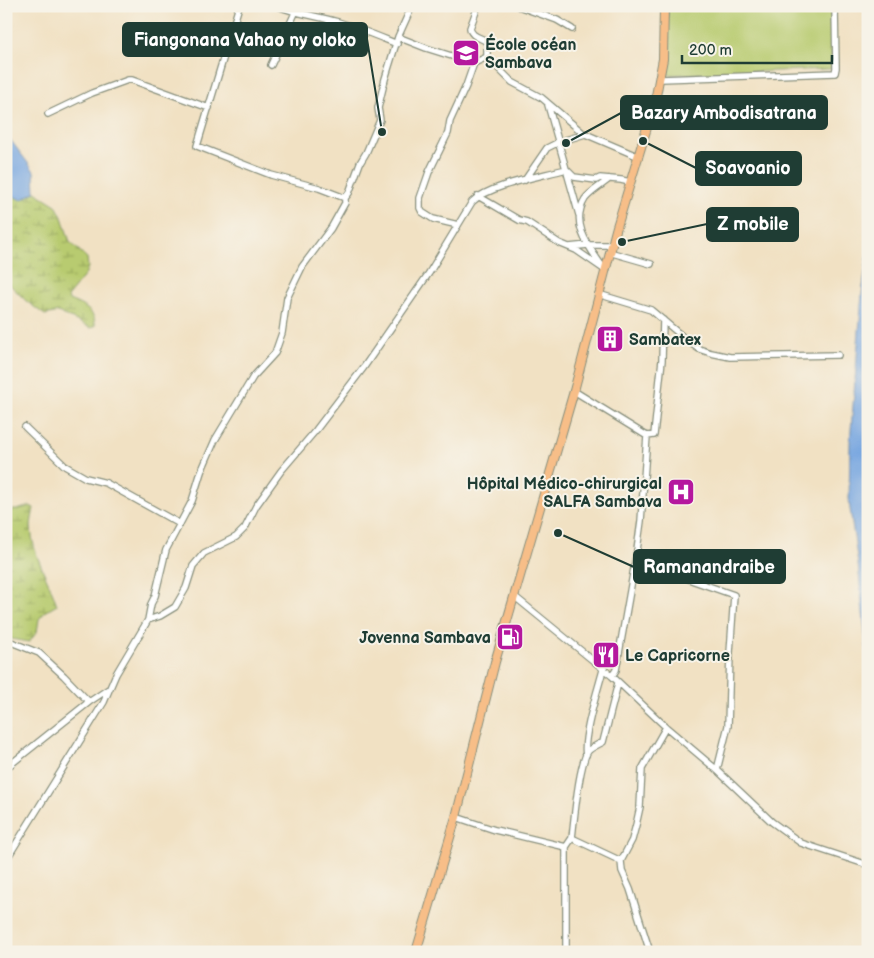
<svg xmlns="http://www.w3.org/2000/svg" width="874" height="958" font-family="'Balsamiq Sans',sans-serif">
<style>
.wetland{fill:url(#wetland-marsh);stroke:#6c8452}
.garden{fill:#b8cb6f;stroke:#6c8452}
.water{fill:#77a6e0;stroke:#4b728a}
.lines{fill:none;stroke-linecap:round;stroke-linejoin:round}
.minor-casing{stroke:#888f7c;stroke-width:8}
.major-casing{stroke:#888f7c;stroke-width:10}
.minor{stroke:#fff;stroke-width:5.5}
.major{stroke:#f7be88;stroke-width:8}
.labels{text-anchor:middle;stroke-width:4;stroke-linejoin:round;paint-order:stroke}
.poi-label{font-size:16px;font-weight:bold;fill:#1f3d34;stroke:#f7f3e8;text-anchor:start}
.leader{fill:none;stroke:#1f3d34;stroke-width:2}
.callout-dot{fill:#1f3d34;stroke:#f7f3e8;stroke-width:2}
.callout{fill:#1f3d34;stroke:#1f3d34;stroke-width:2}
.callout-label{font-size:18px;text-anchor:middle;font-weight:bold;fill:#fff}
</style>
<defs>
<pattern id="wetland-marsh" width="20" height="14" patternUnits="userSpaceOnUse" patternTransform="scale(1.25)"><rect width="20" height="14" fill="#b8cb6f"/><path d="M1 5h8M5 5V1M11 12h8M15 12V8" fill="none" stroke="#95a65c"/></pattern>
</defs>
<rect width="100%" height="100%" fill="#f7f3e8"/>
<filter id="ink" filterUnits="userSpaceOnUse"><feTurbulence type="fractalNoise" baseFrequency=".02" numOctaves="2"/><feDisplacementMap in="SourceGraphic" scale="10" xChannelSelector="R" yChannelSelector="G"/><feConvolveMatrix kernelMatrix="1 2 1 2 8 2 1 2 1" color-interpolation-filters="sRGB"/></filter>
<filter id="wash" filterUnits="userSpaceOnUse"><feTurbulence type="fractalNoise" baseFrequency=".0096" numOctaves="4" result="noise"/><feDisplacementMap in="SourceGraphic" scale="20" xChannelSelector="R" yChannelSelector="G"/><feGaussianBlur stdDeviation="1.12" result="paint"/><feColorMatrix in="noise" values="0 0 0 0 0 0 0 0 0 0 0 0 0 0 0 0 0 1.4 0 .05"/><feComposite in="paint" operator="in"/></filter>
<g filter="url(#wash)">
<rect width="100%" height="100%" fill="#f1e1c3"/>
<!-- wetland -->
<path class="wetland" d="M6,192l15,8 14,-8 21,13 6,12 8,25 17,16 1,9 -3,8 -17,21 1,4c12,5 27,10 26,26l-4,2 -33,-16 -13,3 -20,-15 -19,-19z
M30,506l4,2c-1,6 -3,13 -3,19 1,28 18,52 26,78l-12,7 -6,7 -2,13 -8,10 -23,-4v-128h11z"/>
<!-- garden -->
<path class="garden" d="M668,6h163l1,61 -2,2 -164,6z"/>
<!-- water -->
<path class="water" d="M6,134l28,37 1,21 -14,8 -15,-8z
M868,253v409l-10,-98 -9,-62 1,-60 12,-148z"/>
</g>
<g filter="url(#ink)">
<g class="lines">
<!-- minor casing -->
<g class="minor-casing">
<path id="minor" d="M239,6l-42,140 74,29 48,13 26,10
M278,6c19,8 40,10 60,16 20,6 39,14 59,22
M478,6l-8,22c1,8 9,9 16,13l1,4v12
M518,6l39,14 15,9
M398,37l28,11 48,15 13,-6 25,25 30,16 41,35 54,23
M271,65l24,-52 8,-7
M661,79l174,-6 1,-5 -1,-62
M548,105l31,110
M48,114l44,-21 36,-13h4l77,28
M525,180l22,-32 12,-6 26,-8
M478,196l41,24 8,2 32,21 17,7 29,20
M458,225l-25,-6 -11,-7 -2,-4v-10l9,-26 19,-39 2,-12 16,-35 8,-23
M569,247l19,-2h23
M609,252l42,12
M602,266c-14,-20 -32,-43 -17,-67 5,-7 17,-14 24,-20
M598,294l53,16 38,32 10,7 12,4 19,4 108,-2
M574,391l73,45 -6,85 -5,36 -20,113 -4,6
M25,427l40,39 21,12 20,5 74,41
M647,436l7,-1 8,-75 1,-40
M636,557l58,24 40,14 -4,58 -2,73 -11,44
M514,596l98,80 54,51 51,43 55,52 29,21 67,22
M148,620l12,-4 15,-9 11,-19 7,-22 11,-13 32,-16 9,-9 11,-22 25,-35 35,-41 48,-63 65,-94 43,-71c17,-17 70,-26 94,-33l8,8 22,3 4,-2 21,2 9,2
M6,640l33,13 25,23 25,26
M586,755c-4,-17 12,-66 17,-85
M6,768l83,-66 21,-14 6,-14 32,-54 3,-16 4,-8 11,-46 26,-49 9,-29 14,-32 38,-63 22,-24 7,-20 5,-35 15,-31 29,-39 14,-25v-5l4,-5 11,-30 6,-10 14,-33 -2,-12 7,-29 13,-42 14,-31
M456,817l39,13 71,17
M572,838l49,23 1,10 8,18 20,63
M6,860l98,-158 5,-12
M621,861l11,-21 4,-15 4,-18 2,-38 24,-42
M566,952v-105l6,-9c2,-16 7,-78 17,-88 4,-3 10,-6 14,-8l15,-59"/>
</g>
<!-- major casing -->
<g class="major-casing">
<path id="major" d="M416,952l40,-135 39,-155 79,-271 42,-161 39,-129 8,-42 1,-53"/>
</g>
<!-- minor -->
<use href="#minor" class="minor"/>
<!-- major -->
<use href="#major" class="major"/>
</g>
</g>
<!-- icons -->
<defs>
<g id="school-square" transform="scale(1.4375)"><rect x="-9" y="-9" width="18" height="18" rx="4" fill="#b5179e" stroke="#f7f3e8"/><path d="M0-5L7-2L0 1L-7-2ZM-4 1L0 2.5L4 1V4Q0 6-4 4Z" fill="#fff"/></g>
<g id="building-square" transform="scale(1.4375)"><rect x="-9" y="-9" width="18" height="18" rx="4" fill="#b5179e" stroke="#f7f3e8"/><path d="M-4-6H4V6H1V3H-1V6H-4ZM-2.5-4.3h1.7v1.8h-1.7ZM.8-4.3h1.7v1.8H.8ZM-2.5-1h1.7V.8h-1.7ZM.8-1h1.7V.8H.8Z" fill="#fff"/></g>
<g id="hospital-square" transform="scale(1.4375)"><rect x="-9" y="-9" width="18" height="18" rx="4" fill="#b5179e" stroke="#f7f3e8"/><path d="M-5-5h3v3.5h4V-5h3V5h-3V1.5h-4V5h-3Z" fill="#fff"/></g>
<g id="fuel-square" transform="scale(1.4375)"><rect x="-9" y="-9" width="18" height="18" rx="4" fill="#b5179e" stroke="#f7f3e8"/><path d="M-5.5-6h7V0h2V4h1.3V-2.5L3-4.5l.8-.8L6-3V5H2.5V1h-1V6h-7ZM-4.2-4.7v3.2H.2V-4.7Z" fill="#fff"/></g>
<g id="restaurant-square" transform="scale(1.4375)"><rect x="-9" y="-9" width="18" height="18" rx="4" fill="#b5179e" stroke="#f7f3e8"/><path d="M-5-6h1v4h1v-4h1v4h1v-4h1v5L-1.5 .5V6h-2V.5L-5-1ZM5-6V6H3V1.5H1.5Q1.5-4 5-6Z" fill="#fff"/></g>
</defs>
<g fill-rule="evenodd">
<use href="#school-square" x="466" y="53"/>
<use href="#building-square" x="610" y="339"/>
<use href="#hospital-square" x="681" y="492"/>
<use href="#fuel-square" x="510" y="637"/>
<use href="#restaurant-square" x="606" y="655"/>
</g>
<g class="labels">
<!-- poi labels -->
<g class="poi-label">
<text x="485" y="50">École océan<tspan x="485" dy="18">Sambava</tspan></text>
<text x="629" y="345">Sambatex</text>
<text x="662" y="489" text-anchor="end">Hôpital Médico-chirurgical<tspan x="662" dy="18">SALFA Sambava</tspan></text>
<text x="491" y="643" text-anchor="end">Jovenna Sambava</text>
<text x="625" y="661">Le Capricorne</text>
</g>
</g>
<!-- callouts -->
<path class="leader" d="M382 132L367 39M566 143L621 113M643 141L696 168M622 242L707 224M558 533L634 567"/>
<g class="callout-dot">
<circle cx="382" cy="132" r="5"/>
<circle cx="566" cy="143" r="5"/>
<circle cx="643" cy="141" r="5"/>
<circle cx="622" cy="242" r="5"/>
<circle cx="558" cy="533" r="5"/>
</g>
<g class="callout">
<rect x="123" y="23" width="244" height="33" rx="5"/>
<rect x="621" y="96" width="206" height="33" rx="5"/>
<rect x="696" y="152" width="105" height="33" rx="5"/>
<rect x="707" y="208" width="91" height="33" rx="5"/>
<rect x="634" y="550" width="151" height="33" rx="5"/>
</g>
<g class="callout-label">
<text x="245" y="46">Fiangonana Vahao ny oloko</text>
<text x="724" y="119">Bazary Ambodisatrana</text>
<text x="748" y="174">Soavoanio</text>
<text x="753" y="230">Z mobile</text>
<text x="709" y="573">Ramanandraibe</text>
</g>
<!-- margin -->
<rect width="874" height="958" fill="none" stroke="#f7f3e8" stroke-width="25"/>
<!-- scale -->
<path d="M682 55v8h150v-8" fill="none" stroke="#1f3d34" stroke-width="2.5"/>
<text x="689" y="55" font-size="15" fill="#1f3d34" stroke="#f7f3e8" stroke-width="4" paint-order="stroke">200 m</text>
</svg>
